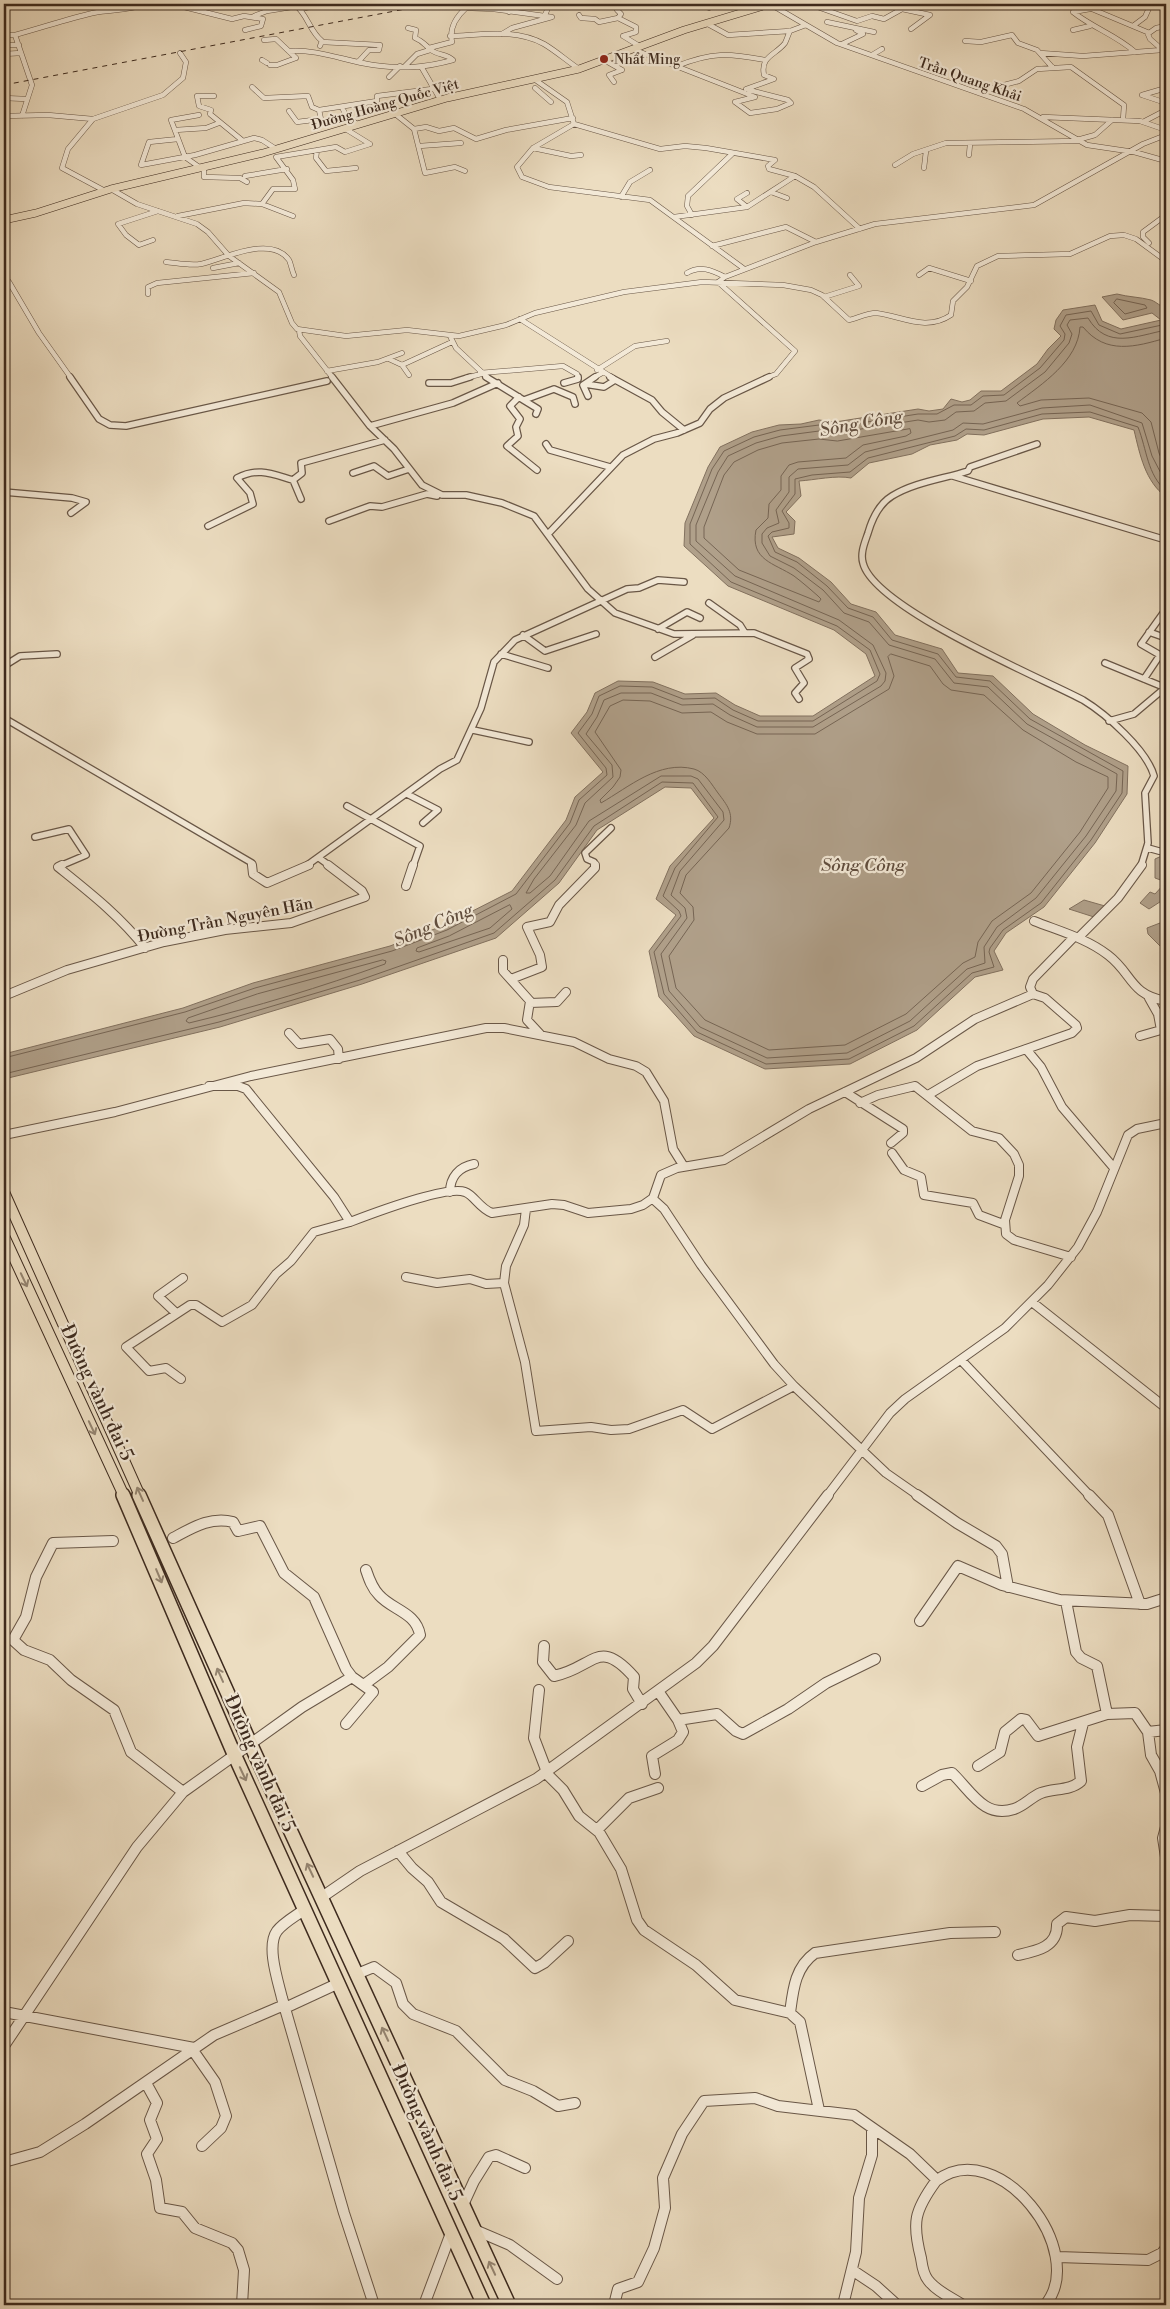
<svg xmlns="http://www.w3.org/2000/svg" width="1170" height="2309" font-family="'Libre Bodoni',serif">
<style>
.water{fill:#b0a08a;stroke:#82715f}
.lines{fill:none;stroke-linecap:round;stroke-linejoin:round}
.shore{stroke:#766554;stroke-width:1}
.minor-far3-casing{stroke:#695747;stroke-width:5.5}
.minor-far2-casing{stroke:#695747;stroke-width:8}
.minor-far1-casing{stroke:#695747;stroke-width:10}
.minor-casing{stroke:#695747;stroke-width:12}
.major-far1-casing{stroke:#3d2a1e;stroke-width:12}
.major-casing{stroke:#3d2a1e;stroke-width:16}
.highway-casing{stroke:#3d2a1e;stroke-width:8}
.minor-far3{stroke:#f3e9d7;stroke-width:4.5}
.minor-far2{stroke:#f3e9d7;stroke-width:5.5}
.minor-far1{stroke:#f3e9d7;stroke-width:8}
.minor{stroke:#f3e9d7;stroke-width:10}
.major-far1{stroke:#ecddc1;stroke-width:10}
.major{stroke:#ecddc1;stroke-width:13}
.highway{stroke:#ecddc1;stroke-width:7}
.rail{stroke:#3d2a1e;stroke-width:1;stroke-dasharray:5 5;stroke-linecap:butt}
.oneway{stroke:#948470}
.poi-dot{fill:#8f2418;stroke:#f3e9d7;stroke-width:2}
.labels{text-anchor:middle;stroke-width:4.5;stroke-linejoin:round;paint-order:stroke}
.far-poi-label{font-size:14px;fill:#3d2a1e;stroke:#f3e9d7;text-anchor:start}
.far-street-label{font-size:14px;fill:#3d2a1e;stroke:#f3e9d7}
.street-label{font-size:16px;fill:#3d2a1e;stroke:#f3e9d7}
.water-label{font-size:18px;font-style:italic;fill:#604d3e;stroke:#f3e9d7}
.near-street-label{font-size:19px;fill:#3d2a1e;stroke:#f3e9d7}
</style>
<rect width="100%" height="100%" fill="#ecddc1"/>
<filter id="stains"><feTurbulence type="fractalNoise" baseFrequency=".004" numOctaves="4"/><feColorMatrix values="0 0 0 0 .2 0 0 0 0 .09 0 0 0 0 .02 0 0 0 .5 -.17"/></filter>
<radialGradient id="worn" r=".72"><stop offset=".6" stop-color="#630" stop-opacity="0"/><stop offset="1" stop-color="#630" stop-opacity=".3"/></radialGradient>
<!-- water -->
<path class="water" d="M1117,294c11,3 23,3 34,6 6,2 9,7 15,7v190c-21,-16 -26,-42 -32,-67l-45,-13 -46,2 -59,16 -17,-1 -10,6 -27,5 -18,9 -43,9 -18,15c-15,-3 -36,2 -52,3l2,15 -15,16 9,9 -1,13 -22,3 6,11 21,10 32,24 20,22 25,8 19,23 47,14 16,24 35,3 40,38 52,31 43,21 -1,28 -32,49 -51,64 -38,26 -12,18 9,19 -28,7 -58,53 -67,34 -85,5 -71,-33 -35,-39 -10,-46 27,-36 -20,-16 14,-33 44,-48 -23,-30 -26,-1 -68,43 -38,53 -63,55 -134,46 -142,43 -216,52v-25l179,-46 70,-25 137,-37 55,-21 67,-34 54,-71 9,-23 28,-25 -32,-39 16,-21 8,-19 23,-12 35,1 32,12 31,-1 19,12 25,11h53l62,-40 -9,-22 -32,-24 -106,-44 -44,-40 1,-23 23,-56 12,-20 32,-15 27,-7 22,-1 18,-4 16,2 83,-13 11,2 14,-2 8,-10 11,3 8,-2 11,-9h20l36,-27 11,-15 13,-13 -7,-7 2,-9 7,-10 32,-5 7,16 19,8 40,-9 -9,-7 -29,7 -21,-23z
M1166,854v28l-11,-4v-19z
M1165,883l1,15 -17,11 -9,-6 10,-11 5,2z
M1084,900l21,6 -11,11 -25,-8z
M1160,923l6,4v16l-6,3 -12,-12 -1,-6z"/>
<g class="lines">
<!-- shore -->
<path class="shore" d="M1117,299l28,6 2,3 -22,6 -11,-11z
M1166,330c-30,6 -59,20 -78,-12l-18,2 -3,5 5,9 -3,9 -24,29 -39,29 -21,2 -11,8 -18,1 -11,8 -16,2 -11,-2 -82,13 -17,-2 -38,5 -25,7 -28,13 -10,16 -22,53v16l39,35 104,44 34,25 13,28 -1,8 -4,5 -68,41h-56l-27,-12 -17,-11 -31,1 -31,-12h-30l-17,7 -7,17 -11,17 26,31 1,12 -28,26 -9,22 -42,54 -8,14h4l20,-17 39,-55 72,-45h30l7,3 25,33 1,8 -44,51 -9,24 14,13 2,10 -26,36 8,37 31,36 67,31 80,-5 63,-32 57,-52 18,-6 -1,-16 13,-20 39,-29 50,-62 30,-45 1,-17 -90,-50 -39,-37 -34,-4 -19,-24 -46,-14 -20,-23 -25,-9 -21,-23 -29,-22 -24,-12 -8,-13v-9l5,-6 12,-5 -3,-13 13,-18v-15l9,-8 50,-4 17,-13 88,-22 10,-7 20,1 59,-16 48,-3 52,18 10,33 14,27
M1166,338c-31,9 -60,17 -83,-11h-3c-2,34 -38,57 -63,76l3,3 21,-6 48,-2 53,15 9,9 8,31 7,16
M910,429l1,4 -5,3 -43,9 -17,13 -48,4 -9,3 -8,11v14l-12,14 -1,14 -12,12c-6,30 18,33 38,46 8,6 16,13 24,20l3,3 -2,3 -80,-32 -35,-32v-11l20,-52 10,-13 24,-12 24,-7 37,-4 18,2z
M891,654l39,12 13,18 8,6 33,5 39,35 53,32 32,15v11l-28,44 -49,61 -39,28 -14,21 -3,15 -12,6 -57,51 -61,31 -76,5 -64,-30 -29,-32 -7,-32 25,-36 -1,-13 -13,-14 6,-18 43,-47c5,-15 -2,-23 -11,-35 -6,-8 -13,-21 -24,-24 -35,-9 -65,18 -93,34l-1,-3 13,-13 7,-10 1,-7 -26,-38 15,-26 13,-6 27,1 32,12 29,-1 16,10 30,12h58l74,-45 5,-13 -6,-19z
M510,905l2,4 -22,19 -71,24 -3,-1 1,-3 32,-12z
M383,960l3,1 -1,3c-64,23 -129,43 -196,59l-3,-2 2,-3 69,-24z
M4,1058l181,-46 70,-24 137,-37 55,-21 69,-36 54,-71 9,-23 28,-25 -1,-7 -28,-35 14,-19 7,-18 21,-10 32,1 31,12 32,-1 18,12 25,11h55l64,-40 3,-7 -10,-24 -33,-24 -106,-44 -41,-38v-20l22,-55 12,-18 30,-14 26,-7 39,-5 16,2 83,-13h19l17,-9h17l12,-9 21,-1 36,-27 24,-28 1,-6 -5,-8 6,-11 25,-4 8,14 21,9 42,-9 4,-13
M4,1074l215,-52 141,-42 134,-47 61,-53 39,-54 68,-44 31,1 25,34 -43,51 -12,28 16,15 2,5 -27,36 10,42 33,38 69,32 83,-5 65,-33 58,-53 22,-6 -5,-15 1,-4 13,-18 38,-27 50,-63 31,-47 1,-22 -93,-52 -40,-38 -34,-4 -18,-23 -46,-14 -19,-23 -25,-9 -21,-22 -30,-24 -22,-10 -7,-16 4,-4 17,-4v-5l-7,-12 13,-17v-15l17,-4 38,-3 18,-14 87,-22 11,-7 18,1 58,-16 48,-2 48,15c9,23 9,47 28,64"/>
<!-- minor-far3 casing -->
<g class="minor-far3-casing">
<path id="minor-far3" d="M172,4l60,15 12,-3 19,3 -2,7 -16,4
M294,4c14,10 15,27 28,37l-2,5
M619,4l-2,6 4,4 -3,4 18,9v5l-13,4
M703,4l6,4
M770,4l67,39 187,66 63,36 47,7 32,9
M809,4l48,17 15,-5 12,3 18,-10 28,6 -19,14
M981,4l3,2
M1080,4l67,28 3,7 15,13
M301,9l21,-5
M1090,9l-17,3c20,16 43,23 62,40
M509,12l12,-8
M545,15l3,-7 10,-4
M579,15l2,3 14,1 4,3 19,-4
M254,16l13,-5 31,-5
M827,22l47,10
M706,23l22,12 62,-4 16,-6
M1133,26l12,-9 5,-11 -2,-2
M408,28l8,2 -1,8c8,3 10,7 16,12 6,5 16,4 22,10
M1073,30l17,-4
M1149,33l7,-5 10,-2
M502,34l10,-6 40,-11
M4,35h11c26,-7 52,-16 78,-22 19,-4 36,-2 53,-9
M15,35l17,50 -10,31
M450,36c31,-1 65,-8 94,8 12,7 23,17 35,25
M623,36l18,11
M264,40l12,-1 20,19 -19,7h-7
M965,41l16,1 31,-7 6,8 19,7 16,18
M322,42l58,3 -1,5h-10l-11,12
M842,44l21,-10 -7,-4
M4,45h15
M429,48l23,-6c-3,-14 4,-25 14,-34l27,1 59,8
M635,50l120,47
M289,51c29,-2 56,10 84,14 30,4 51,3 80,-5
M1040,53l43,3 79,-6
M4,54l17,-1
M872,55l10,-6
M262,60l5,3
M606,61l16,9
M405,66l12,-12 13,-4
M677,66c35,-14 51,-13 88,-6
M422,68l18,31
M389,77l11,-11
M534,79l33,23 7,22 -41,24 -16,19 5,10 27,10 101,13 93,68
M774,79l-10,-4c-4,-19 12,-20 21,-32 2,-4 3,-8 5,-12
M614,82l-5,-7 13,-5
M252,87l12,11 44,-2 4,11 7,3 58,-9v-5l55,-7
M535,88l16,14
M746,89l28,-10
M977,92l42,-11 18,-12 34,-2 53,38 -1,15
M1142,95l24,-7
M1142,95l24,8
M214,96h-17l2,10 12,4 -1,4 33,27
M4,98l22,1
M735,102l15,11 27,-4 14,-6 -3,-3 -39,-10
M735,102l20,-5
M342,107l4,9 11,8
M289,111l8,11 24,-3 -2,-9
M394,113l20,16 11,44 30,-6 10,4
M199,115l-28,5 14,37 17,12
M4,116l44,-1 45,4
M1043,117l97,4 26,9
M1143,122l23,-12
M574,124l86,25 25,-3 21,2 69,12 -7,6 1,3 26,7 19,11 46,42
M344,128l26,16
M414,129l12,-2 13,4 15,-3 22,11 30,-9 67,-12
M175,130l31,-2 13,-5
M178,139l-29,3 -8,23 54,-10 59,-17 8,2 14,9
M1077,140l18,-5 17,-15
M419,146l42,-3
M533,148l38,8 10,-1
M317,150l-1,8 10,13 30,-3
M969,155l1,-11
M895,165l18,-11 33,-11 133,-2
M924,168l2,-17
M204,169v8l36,1 7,4
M245,176l42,-7
M111,189l26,15 60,20 11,8 21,24 50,36 13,31 5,6 49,7 61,-6 52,6 47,-11 29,-12 89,-21 78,-10 81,3 28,5 11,5 27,25c8,-2 19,-7 27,-7 26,3 50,19 75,2l2,-14 14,-14 10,-21 21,-10 72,-2 40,-18 14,-1 12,4 30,22
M105,191l-43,-23 6,-19 25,-30 70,-24 20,-17 3,-16 -6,-9
M771,192l16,6
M747,193l-10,6 10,8
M621,197l9,-15 20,-12
M262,204l11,-15h22l-2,-9 -17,-23 60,-10 9,5 25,-8
M692,215l-5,-9 1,-10 44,-42
M178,216l66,-13 18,1 31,12
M674,217l73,-10 48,-31
M153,240l-14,5 -13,-10 -8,-11 40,-13
M1149,243l-6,-6v-5l23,-17
M712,246l74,-19 30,15
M166,262c11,1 24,4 35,2 23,-5 70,-30 88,-4 2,4 3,11 5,15
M213,268l26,-5
M687,273c13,-8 25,-3 38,4
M919,275l10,-7 42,13
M9,282l30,51 32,45
M148,294v-7l9,-4 97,-10
M824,297l35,-11 -9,-11
M520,319l93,59
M299,330l1,6 33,42
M450,336l6,12 32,30
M389,359l13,6 7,10
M402,365l50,-23
M597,370l38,-24 32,-5
M327,371l51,-9 24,-9
M480,373l83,-7 14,8
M577,374l1,4
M466,378l15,-4
M593,378l9,-5
M766,378l10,-4 19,-23 -77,-69 7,-5 91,-35 59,-18 159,-19 109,-61 23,-9"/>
</g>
<!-- minor-far2 casing -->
<g class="minor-far2-casing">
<path id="minor-far2" d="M70,377l29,42 11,6 16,1 201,-45
M332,377l38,49 24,23 28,36 20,10h24l36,8 32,13 54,73 27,24 59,21 80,-1 53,21 2,5 -14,9 9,15 -9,10 4,6
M486,377l52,32 -2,5
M610,377l42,23 10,12 22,18
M429,383h22l19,-6
M564,383l14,-4v-2
M585,384l19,3 11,-7
M588,396l-5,-11 12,-8
M519,397l-9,9 10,13 -4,8 2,9 -11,10 30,24
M524,400l30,-11 19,8 2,7
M370,426l83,-23 45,-20
M546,444l4,6 60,17
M1037,444l-67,23 -2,4c-25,8 -53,11 -76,25 -13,8 -20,23 -24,37 -3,9 -8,20 -5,30 11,45 176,114 220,137 23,14 64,50 71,76l-9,17 3,50 -7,23
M353,473l21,-7 14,10 21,-7
M953,476l213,64
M293,480l9,-7 -1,-10 84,-23
M4,492l68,6 14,4 -15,11
M329,521l41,-15 12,1 45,-13 10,2
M208,526l45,-22 -3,-11 -13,-15c21,-11 35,-4 56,2l8,19
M548,534l75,-79 31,-16 23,-6 23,-10 10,-14 14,-11 45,-21
M709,603l31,22 5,8
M658,629l29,-17 13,6
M1149,632l17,6
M523,635l22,16 51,-17
M501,654l47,14
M655,657l38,-22
M1105,663l61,25
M4,666l16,-10 37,-2
M1144,679l16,-24 -19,-11 25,-35
M4,718l248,145v3
M1109,721l25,-7 32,-27
M473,730l56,12
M407,794l31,16 -15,13
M347,806l73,40 -7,20
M35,837l34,-8 17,26 -26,11
M1148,848l18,5
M319,858l11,8
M306,866l134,-97 17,-9 24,-52 13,-46 21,-22 112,-51 12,-1 19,-8 26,2
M595,866l-1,-4 -7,-3 -2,-6 26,-25"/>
</g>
<!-- minor-far1 casing -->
<g class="minor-far1-casing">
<path id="minor-far1" d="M62,865l-4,2c31,25 62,49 87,81
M252,865l1,9 14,9 42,-18
M406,886l7,-21
M1034,921c25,10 52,17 74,34 25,19 21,39 58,46
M1078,938l40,-40 24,-33
M503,960v11l27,30 -3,19 13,14
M511,979l31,-12 -2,-12 -13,-28 23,-5 9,-17 36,-37v-3
M1033,994l-3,-7 3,-8 41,-42
M4,996l63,-26 97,-28 61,-12 66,-7 74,-26 -3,-6 -34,-26
M530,1003l27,-1 9,-10
M289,1033l10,11 31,-5 8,10 1,10
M1140,1036l21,-6 -3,-16 -9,-16
M1026,1049l15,18 21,40 52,61
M209,1086h29l8,3 88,108 16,25c21,-8 97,-37 115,-30 9,3 14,16 27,21l60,-9 12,1 24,8 43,-4 12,-4 10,-7 8,-23 16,-7 47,-8 85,-51 107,-51 59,-39 58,-25 12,4 31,27 1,3 -5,5 -95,33 -49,29
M845,1092l58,37v4l-12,10
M860,1103l18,-8 37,-9 57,45 27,7 15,16 5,11v11l-14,44 1,14 8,6 57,17
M4,1135l111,-23 136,-36 235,-48h18l70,14 35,17 27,7 10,6 18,29 9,48 10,16
M892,1153l12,17 17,7 3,18 49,8 6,12 24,9
M450,1192c0,-15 9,-25 24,-28
M653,1199l11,10 37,56 73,99 20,22 92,87 33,23
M526,1209l-2,16 -18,41 -2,17 21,79 11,69 55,-4 20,3 18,-1 54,-19 29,19 82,-43
M406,1277l31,6 33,-4 16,5 18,-1
M1032,1302l134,106
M176,1313l-18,-17 25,-18
M961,1360l129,136
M181,1379l-15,-11 -17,3 -23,-24 64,-42h6l26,17 30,-17 24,-31 15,-13 23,-29 36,-10
M827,1496l63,-83 15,-14 100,-71 43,-43 30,-38 19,-35 31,-77 9,-6 29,-6"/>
</g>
<!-- minor casing -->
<g class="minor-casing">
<path id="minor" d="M917,1495l40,28 39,23 6,8 6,33
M1089,1495l19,20 32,89
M173,1538c19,-10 38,-22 60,-16l5,9 22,-5 24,47 30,24 32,72 6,8 21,15 -27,32
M113,1541l-60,2 -17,34 -10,40 -13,23 11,10 26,10 21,20 43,30 17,42 52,40
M1066,1601l10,51 5,6 16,8 10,48
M920,1621l38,-55 44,19 58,15 87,4 19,-6
M544,1646l-1,16 11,14c40,-8 44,-40 80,1l-1,12 9,15
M365,1684l23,-17 32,-32c-4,-23 -28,-25 -41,-40 -7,-7 -10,-16 -13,-25
M539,1690l-5,48 13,34
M678,1720l39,-6 19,17 7,3 45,-25 38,-26 49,-24
M1148,1732l18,-2
M978,1766l22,-14 5,-20 16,-13 5,1 12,16 69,-22 28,-1 13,19 3,23 9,16 6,22
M546,1773l17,17 16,26 20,16 22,37 16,51 7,10 52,35 39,35 55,13 10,9 19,88
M655,1774l-3,-18 26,-16 5,-8 -5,-12 -20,-29
M922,1786l20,-11 10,-2c19,18 32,46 62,36 10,-3 17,-12 27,-16 13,-5 29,-2 40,-12l-4,-34 6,-24
M1166,1827l-3,11 3,19
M597,1830l32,-32 29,-10
M398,1851l14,17 16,14 13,20 63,37 31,29 9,-5 24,-22
M322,1897l38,-26 176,-92 160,-116 17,-17 115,-151
M305,1909c-9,7 -21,13 -28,22 -11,15 1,50 5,67l62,215 30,92
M1018,1955c19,-4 40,-8 39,-31l9,-7 29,4 35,-6 36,1
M357,1974l17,-7 22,16 7,21 10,10 43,17 49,49 28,11 25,15 17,-3
M285,2008l54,-25
M4,2012l190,36
M790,2013c3,-23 5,-46 25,-60l135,-20 45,-1
M4,2046l133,-199 46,-55 119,-85 50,-30
M192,2049l23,33 11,34 -5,12 -19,18
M146,2083l11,20 -7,17 7,19 -10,15 9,26 4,28 22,4 13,16 37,15 6,7 6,20 -2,35
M4,2162l36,-10 45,-28 129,-89 70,-30
M463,2205l11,-24 15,-24 7,-2 29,13
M475,2230l35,15 47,34
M1058,2257l90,3 14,-7 4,-5
M852,2270l24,16 21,19
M424,2305l27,-72
M614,2305l4,-16 20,-7 16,-34 11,-40 -2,-30 19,-44 22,-33 51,-3 23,8 76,9 56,39 27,26
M843,2305l13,-53 3,-54 13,-43v-27
M963,2305c-11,-7 -27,-14 -35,-25 -5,-6 -6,-15 -7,-22 -9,-35 -7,-47 15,-77 62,-48 154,71 109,124"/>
</g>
<!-- major-far1 casing -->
<g class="major-far1-casing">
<path id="major-far1" d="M4,1192l136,304
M4,1236l120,260"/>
</g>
<!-- major casing -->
<g class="major-casing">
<path id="major" d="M123,1495l111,259 250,551
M139,1495l111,248 259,562"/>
</g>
<!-- highway casing -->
<g class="highway-casing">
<path id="highway" d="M4,220l32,-7 75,-24 152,-36 184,-55 132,-29 105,-39 86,-26"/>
</g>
<!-- minor-far3 -->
<use href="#minor-far3" class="minor-far3"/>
<!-- minor-far2 -->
<use href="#minor-far2" class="minor-far2"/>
<!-- minor-far1 -->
<use href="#minor-far1" class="minor-far1"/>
<!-- minor -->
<use href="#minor" class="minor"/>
<!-- major-far1 -->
<use href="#major-far1" class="major-far1"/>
<!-- major -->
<use href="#major" class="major"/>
<!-- highway -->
<use href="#highway" class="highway"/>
<!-- rail -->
<path class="rail" d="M4,85l428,-81"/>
</g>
<!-- one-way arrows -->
<defs><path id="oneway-shaft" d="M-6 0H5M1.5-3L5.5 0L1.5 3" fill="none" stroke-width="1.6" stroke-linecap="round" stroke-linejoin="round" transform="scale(1.25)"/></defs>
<g class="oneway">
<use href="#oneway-shaft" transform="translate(24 1280) rotate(65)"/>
<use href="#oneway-shaft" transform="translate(92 1428) rotate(65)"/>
<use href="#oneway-shaft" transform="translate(140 1494) rotate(-114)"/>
<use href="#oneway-shaft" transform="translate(159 1576) rotate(67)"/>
<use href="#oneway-shaft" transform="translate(220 1675) rotate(-114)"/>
<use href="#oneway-shaft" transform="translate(243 1774) rotate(65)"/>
<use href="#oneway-shaft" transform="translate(310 1870) rotate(-115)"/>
<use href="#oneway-shaft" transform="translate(385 2034) rotate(-115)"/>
<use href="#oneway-shaft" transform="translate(492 2268) rotate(-115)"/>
</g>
<!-- markers -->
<circle class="poi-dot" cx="604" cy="59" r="5"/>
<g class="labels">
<!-- far-poi labels -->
<g class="far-poi-label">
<text x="614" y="64">Nhẩt Ming</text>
</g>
<!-- far-street labels -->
<g class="far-street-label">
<text transform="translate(970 79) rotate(19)" y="5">Trần Quang Khải</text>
<text transform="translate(385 104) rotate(-16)" y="5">Đường Hoàng Quốc Việt</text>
</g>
<!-- street labels -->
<g class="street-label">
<text transform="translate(225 919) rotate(-11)" y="6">Đường Trần Nguyên Hãn</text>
</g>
<!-- water labels -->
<g class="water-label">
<text transform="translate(861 423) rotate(-10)" y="6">Sông Công</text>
<text x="863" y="871">Sông Công</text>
<text transform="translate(433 925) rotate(-23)" y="6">Sông Công</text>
</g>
<!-- near-street labels -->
<g class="near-street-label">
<text transform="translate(98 1392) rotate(65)" y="7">Đường vành đai 5</text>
<text transform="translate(261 1763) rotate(66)" y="7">Đường vành đai 5</text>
<text transform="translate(428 2132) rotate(66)" y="7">Đường vành đai 5</text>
</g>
</g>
<!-- margin -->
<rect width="1170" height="2309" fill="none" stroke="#ecddc1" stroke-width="20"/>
<rect x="5" y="5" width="1160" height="2299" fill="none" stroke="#3d2a1e" stroke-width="2.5"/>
<rect x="10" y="10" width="1150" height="2289" fill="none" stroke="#3d2a1e"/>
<rect width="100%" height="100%" filter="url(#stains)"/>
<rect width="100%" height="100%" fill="url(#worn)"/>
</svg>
